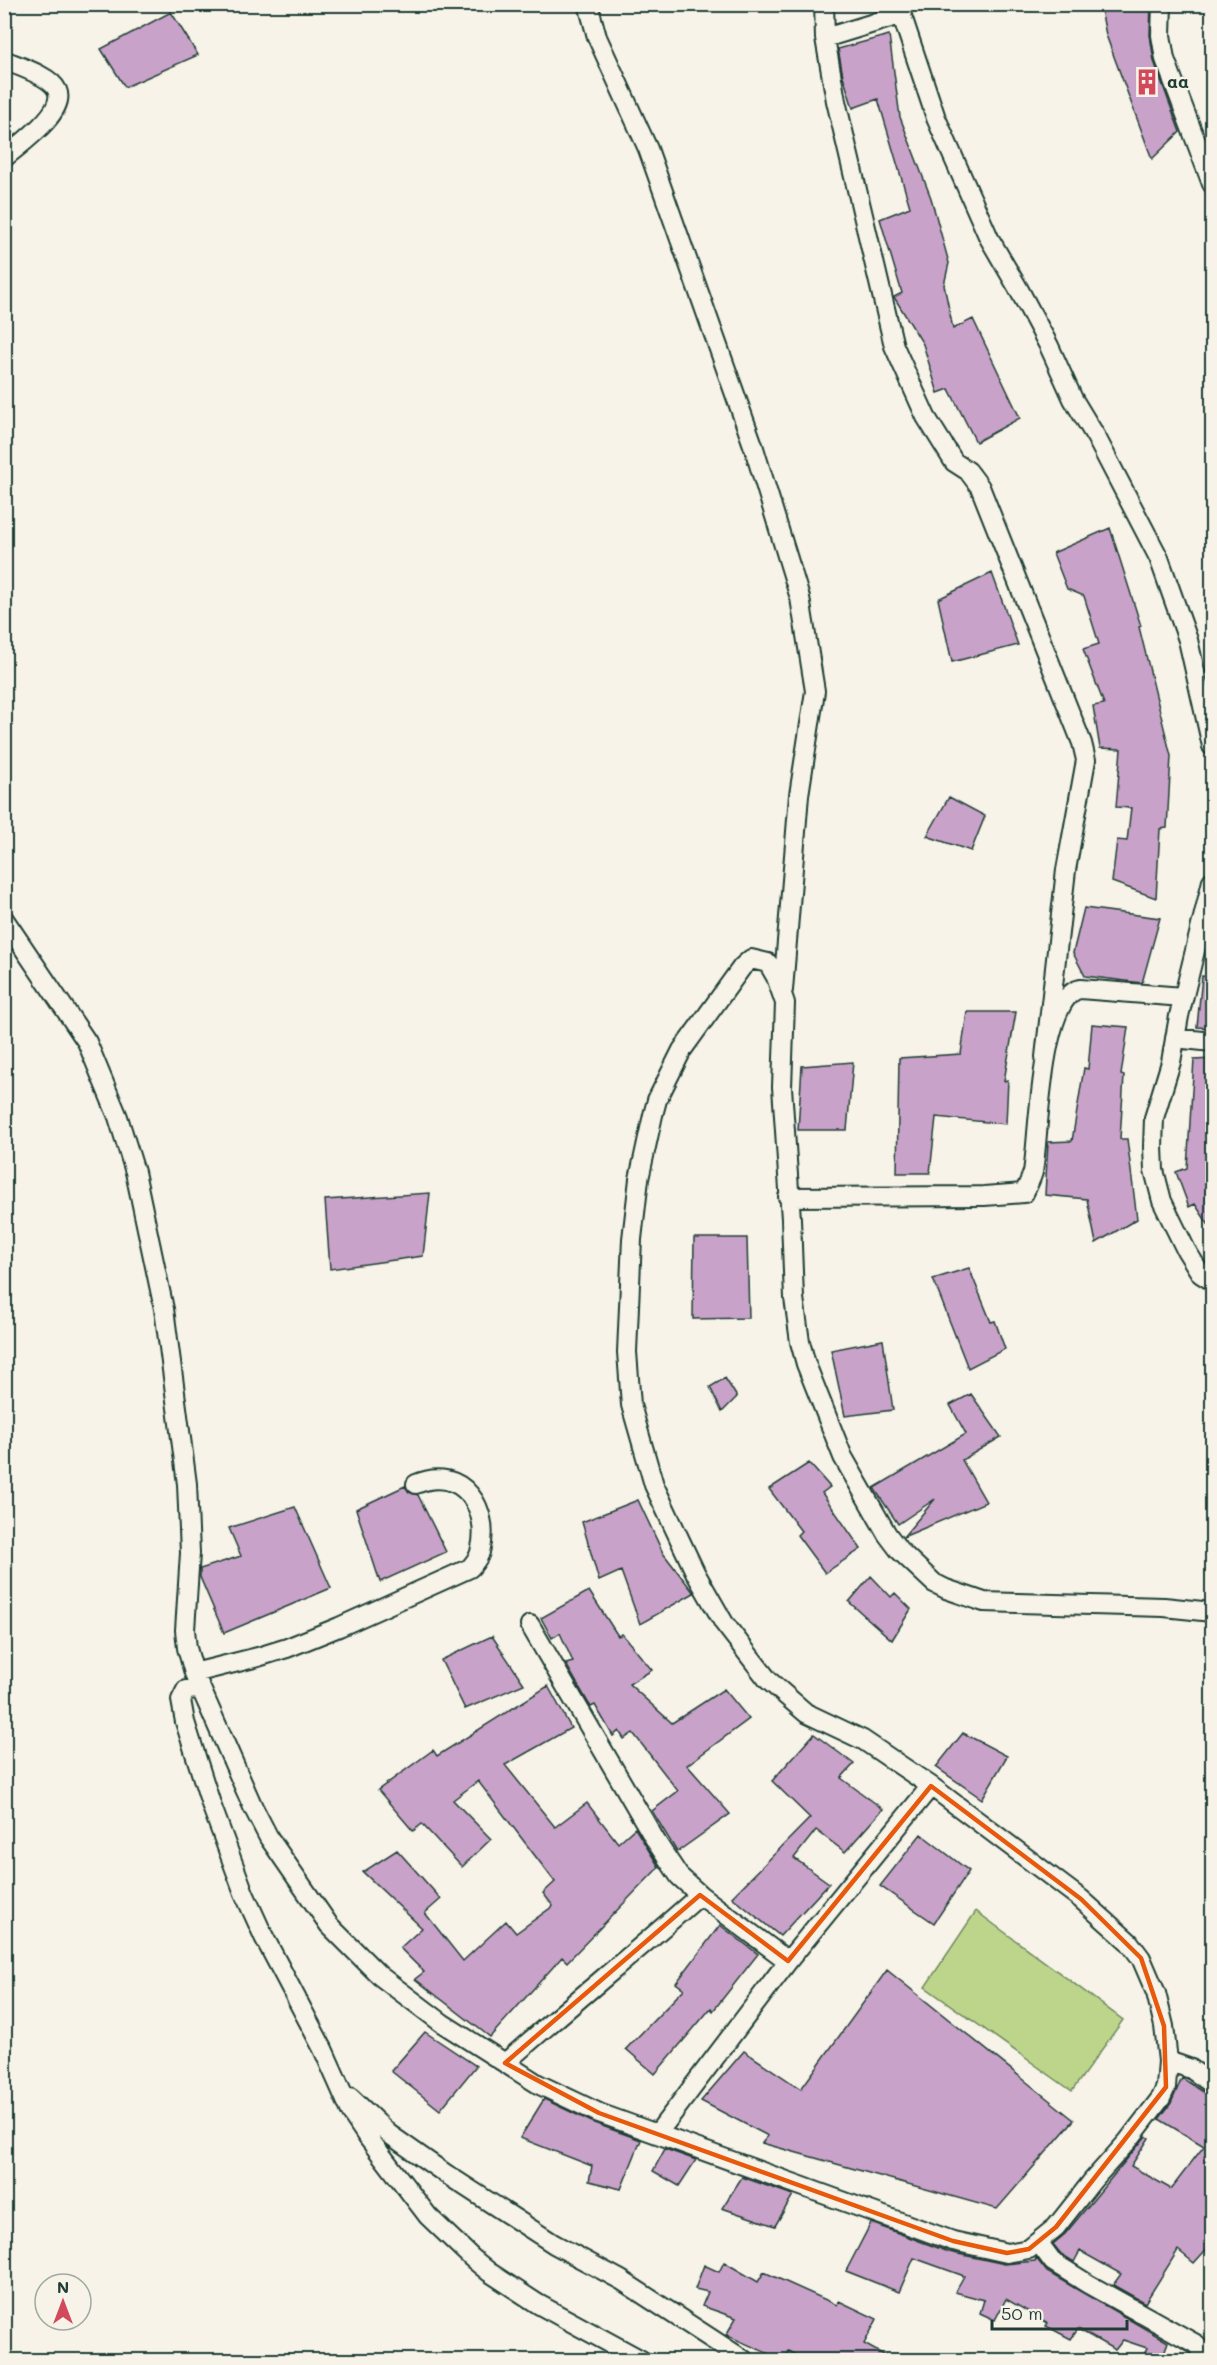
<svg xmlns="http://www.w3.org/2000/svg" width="1217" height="2365" font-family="Mali,sans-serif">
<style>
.green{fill:#bdd58b;stroke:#6e8960;stroke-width:1.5}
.building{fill:#c9a2c9;stroke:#1f3d34;stroke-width:1.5}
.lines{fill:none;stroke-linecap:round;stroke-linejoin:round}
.minor-casing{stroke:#1f3d34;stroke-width:22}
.minor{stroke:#f7f3e8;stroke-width:18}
.marked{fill:none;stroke:#e8590c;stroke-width:4.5;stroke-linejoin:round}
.labels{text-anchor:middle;stroke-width:5;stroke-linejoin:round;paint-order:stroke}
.poi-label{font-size:18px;font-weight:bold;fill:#1f3d34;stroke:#f7f3e8;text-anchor:start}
</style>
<rect width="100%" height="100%" fill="#f7f3e8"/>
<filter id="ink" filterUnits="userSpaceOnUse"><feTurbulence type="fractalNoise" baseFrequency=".0167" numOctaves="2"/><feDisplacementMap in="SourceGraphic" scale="12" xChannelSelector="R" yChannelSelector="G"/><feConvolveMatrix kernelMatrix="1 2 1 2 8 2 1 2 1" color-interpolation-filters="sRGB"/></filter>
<g filter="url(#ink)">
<!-- green -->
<path class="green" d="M976,1911l147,109 -51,71 -147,-104z"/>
<!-- building -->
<path class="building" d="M1100,4h51l-1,31 4,26 26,71 -28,27 -46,-124z
M171,12l27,43 -73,32 -24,-38z
M889,35l11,82 31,81 18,65 -5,22 9,44 20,-10 47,99 -44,24 -27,-53 -11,4 -15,-49 -29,-47 8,-4 -22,-74 30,-12 -32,-108 -25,9 -10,-32 -5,-27z
M1110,528l31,98 -2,1 32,129 -4,72 -7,1 -4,69 -44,-16 5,-42 10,1 4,-33 -15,-1 5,-58 -21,-1 -7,-42 11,-2 -21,-55 16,-5 -15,-48 -17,-7 -14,-36z
M992,573l26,72 -66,17 -14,-63z
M949,797l36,19 -14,35 -44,-15z
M1084,908l76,10 -18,65 -57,-7 -12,-23z
M1202,976l10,1v51l-15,-1z
M967,1012h49l-12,69 4,-1 -2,44 -70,-7 -6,56h-33l2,-115 62,-4z
M1092,1024l36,3 -7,48 3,1 -4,63h7l10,80 -41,24 -9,-44 -42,-4 3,-53 24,-1 12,-73 4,1z
M1212,1059v171l-17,-26 -6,3 -13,-35 11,-4 7,-108z
M853,1062l-6,68h-49l4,-64z
M430,1193l-7,63 -93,13 -5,-69z
M694,1238h53l2,80 -56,1z
M969,1268l22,54 4,-1 10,28 -37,19 -35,-89z
M883,1340l10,70 -48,6 -14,-66z
M725,1378l12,19 -15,15 -12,-25z
M971,1394l30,43 -39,23 24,42 -83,35 32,-38 -37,25 -24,-36 92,-54 -16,-29z
M809,1463l21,24 -8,6 39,56 -36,24 -28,-38 4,-4 -32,-42z
M405,1486l4,6 9,3 28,57 -66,30 -24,-73z
M638,1500l25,53 31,40 -54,31 -19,-53 -22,10 -17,-59z
M295,1507l36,81 -107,45 -24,-56v-8l41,-13 -12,-28z
M871,1576l20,21 4,-4 16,16 -19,31 -43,-38z
M589,1591l29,45 4,-2 30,36 -23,14 43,39 52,-34 25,30 -62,46 43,49 -53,38 -25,-41 26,-20 -45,-58 -9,6 -5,-8 -6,5 -18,-31 -4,2 -2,-3 -23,-40 7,-2 -13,-29 -8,5 -11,-20z
M492,1636l32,48 -59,25 -24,-49z
M548,1686l23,42 -66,37 50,62 32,-24 31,40 17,-15 24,39 -92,95 -5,-5 -72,80 -75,-58 9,-7 -24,-24 22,-20 -59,-56 34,-22 44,49 -16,14 38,48 43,-40 10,12 37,-27 -10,-13 12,-11 -77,-101 -25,19 38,39 -29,28 -40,-43 -9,7 -35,-41 55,-40 4,6z
M963,1733l44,23 -25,43 -46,-32z
M814,1734l40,30 -13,14 42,31 -38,43 -29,-22 -22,28 35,25 -49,53 -48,-39 78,-79 -38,-37z
M921,1834l48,37 -35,52 -54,-37z
M720,1925l38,29 -45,57 -2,-3 -56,66 -29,-25 58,-60 -8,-6z
M887,1970l187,150 -77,89 -235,-66 6,-7 -67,-35 43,-50 57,38z
M425,2032l51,34 -36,44 -49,-39z
M1182,2078l30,20v145l-18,20 -16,-13 -33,53 -32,-18 8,-11 -41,-23 -6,11 -13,-8 -8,-10 12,-10 81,-98 3,2 -18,28 40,23 33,-43 -45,-27 12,-16z
M544,2099l50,24 47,17 -20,49 -32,-8 3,-15 -72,-28z
M665,2149l31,11 -17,26 -26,-15z
M742,2177l51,18 -18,31 -53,-18z
M871,2223l78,29 56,12 30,-3 1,-3 11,14 121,70 -7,19h-20l6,-13 -24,-8 -8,10 -37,-21 -7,10 -25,-13 2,-3 -42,-24 -11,21 -15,-7 4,-13 -29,-8 9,-16 -50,-18 -15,34 -53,-21z
M724,2262l34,20 6,-10 73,33 2,-4 38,18 -13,25 31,17h-87l-20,-10 -5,9 -57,-25 10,-17 -34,-12 6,-14 -13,-3 9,-24 15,7z"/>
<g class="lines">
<!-- minor casing -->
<g class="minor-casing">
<path id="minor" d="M588,4l9,33 51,112 105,296 47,153 15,93 -16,104 -16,195
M824,4l1,34 11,63 58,245 32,71 28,45 14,9 12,16 102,256 4,17 -20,110 -21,187
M898,4l38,114 53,120 29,50 31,58 24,53 23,38 63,121 29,82 24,106
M1162,4l-1,31 4,24 47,125
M825,38l75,-23
M4,60c14,6 47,16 53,30 10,22 -38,55 -53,68
M1212,881l-33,135 -8,46 -17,56 -1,29 1,23 8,31 24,49 15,24 11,7
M4,919l83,123 31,75 17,55 29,137 23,175 3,69 -5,77 2,18 7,25 59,134 16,31 60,87 51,51 62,47 96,61 61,29 354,128 54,12 22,-4 27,-22 37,-47 35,-39 33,-43 5,-11 2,-26 -4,-35 -8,-33 -15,-35 -12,-16 -48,-43 -150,-113 -68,-46 -57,-27 -38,-33 -44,-57 -28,-49 -42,-89 -23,-80 -4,-53 5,-113 7,-60 14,-64 4,-15 25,-50 60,-83 9,-8 17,4 8,14 9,26 -3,84 9,132 3,79 6,44 6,22 37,93 44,77 12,16 35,33 12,6 38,13 180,5 48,5
M1175,1038l37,4
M788,1197l196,-1 40,-3c3,-6 7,-14 9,-21 6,-33 7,-176 47,-183l103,8
M530,1625l127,218 22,33 21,19 88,66
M194,1673l64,-16 29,-9 52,-21 131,-59c4,-5 9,-10 10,-16 12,-42 -18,-88 -64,-68
M200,1689l-14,1 -5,10 4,22 27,85 32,86 20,44 59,112 29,65 14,21 62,81 44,42 17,14 49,32 103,56
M1168,2061l23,8 21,15
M505,2063c64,-57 131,-111 195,-168
M350,2097l39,37 57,40 108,70 67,36 123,80
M657,2134l131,-173 143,-175
M1039,2243l14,19 35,22 108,60 15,16"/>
</g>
<!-- minor -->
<use href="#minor" class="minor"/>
</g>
</g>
<!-- marked area -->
<path class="marked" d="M931,1786l150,113 60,59 23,68 2,61 -110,140 -27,22 -22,4 -54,-12 -354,-128 -94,-50 195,-168 88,66z"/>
<!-- icons -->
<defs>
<g id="building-bare" transform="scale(2.07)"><path d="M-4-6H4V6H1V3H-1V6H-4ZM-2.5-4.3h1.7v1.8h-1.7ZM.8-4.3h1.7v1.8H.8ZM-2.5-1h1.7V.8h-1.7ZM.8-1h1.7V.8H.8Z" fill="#d1495b" stroke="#f7f3e8" stroke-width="2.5" paint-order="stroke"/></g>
</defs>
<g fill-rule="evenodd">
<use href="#building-bare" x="1147" y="82"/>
</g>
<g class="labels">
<!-- poi labels -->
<g class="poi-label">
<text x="1167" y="88">aa</text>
</g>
</g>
<!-- margin -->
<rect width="1217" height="2365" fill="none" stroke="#f7f3e8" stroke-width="24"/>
<rect x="12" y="12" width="1193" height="2341" fill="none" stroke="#1f3d34" stroke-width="2" filter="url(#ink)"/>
<!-- north arrow -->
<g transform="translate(63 2302)"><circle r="28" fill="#f7f3e8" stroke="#a1aaa0" stroke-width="1.5"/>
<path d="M0-4.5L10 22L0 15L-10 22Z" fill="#d1495b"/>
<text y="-9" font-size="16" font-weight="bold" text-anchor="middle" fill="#1f3d34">N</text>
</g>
<!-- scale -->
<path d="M992 2320v9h135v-9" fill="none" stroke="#1f3d34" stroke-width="3"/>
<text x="1001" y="2320" font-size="18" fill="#1f3d34" stroke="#f7f3e8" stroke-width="4.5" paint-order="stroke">50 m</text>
</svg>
